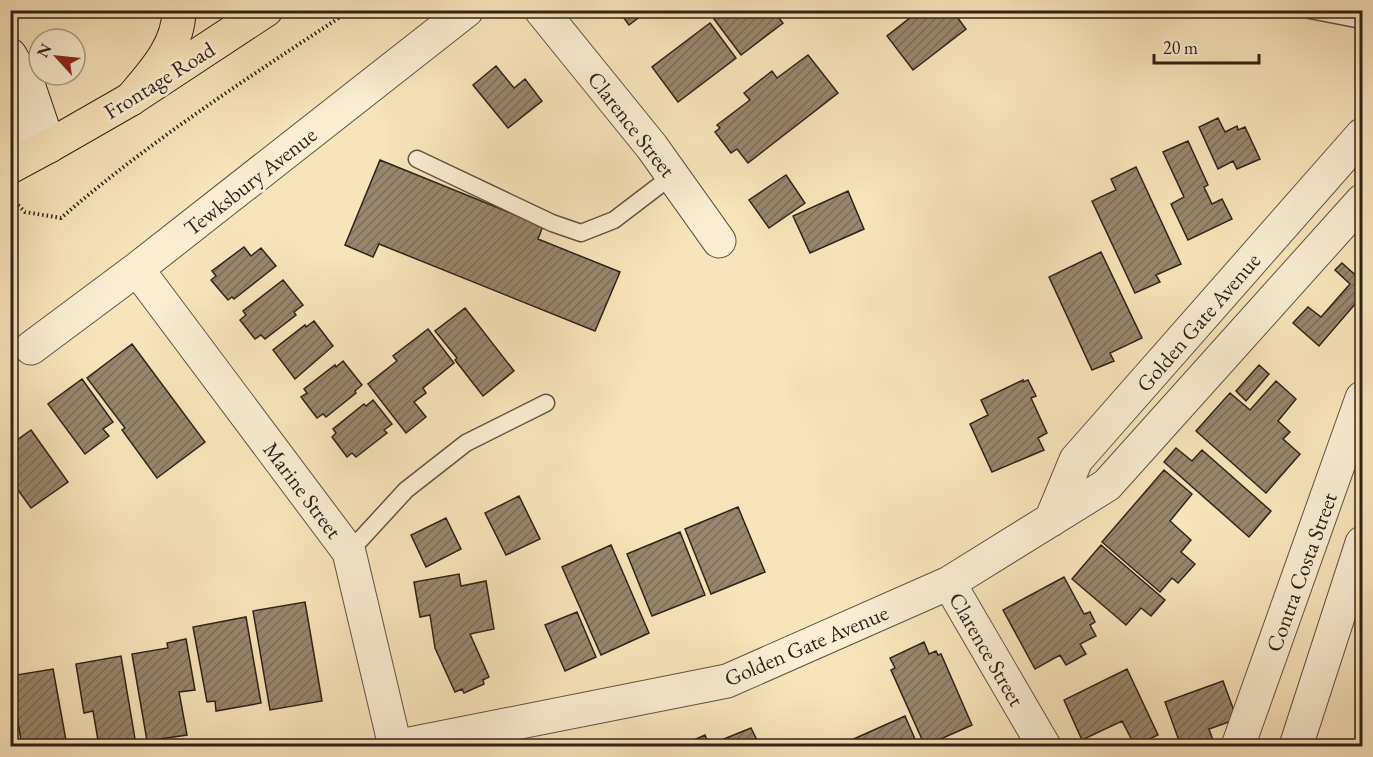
<svg xmlns="http://www.w3.org/2000/svg" width="1373" height="757" font-family="'EB Garamond',serif">
<style>
.building{fill:url(#building-hatch);stroke:#302219;stroke-width:1.5}
.lines{fill:none;stroke-linecap:round;stroke-linejoin:round}
.lane-casing{stroke:#625241;stroke-width:19}
.street-casing{stroke:#625241;stroke-width:35}
.secondary-casing{stroke:#302219;stroke-width:35}
.primary-casing{stroke:#302219;stroke-width:35}
.highway-casing{stroke:#302219;stroke-width:35}
.path{stroke:#302219;stroke-width:4;stroke-dasharray:1.5 3;stroke-linecap:butt}
.lane{stroke:#faedd2;stroke-width:16}
.street{stroke:#faedd2;stroke-width:33}
.secondary{stroke:#faedd2;stroke-width:33}
.primary{stroke:#f8e4ba;stroke-width:33}
.highway{stroke:#f8e4ba;stroke-width:33}
.labels{text-anchor:middle;stroke-width:6;stroke-linejoin:round;paint-order:stroke}
.street-label{font-size:22px;fill:#302219;stroke:#faedd2}
</style>
<defs>
<pattern id="building-hatch" width="6" height="6" patternUnits="userSpaceOnUse" patternTransform="scale(1.5)"><rect width="6" height="6" fill="#98876d"/><path d="M-1 1l2-2M0 6l6-6M5 7l2-2" fill="none" stroke="#7c6e59"/></pattern>
</defs>
<rect width="100%" height="100%" fill="#f8e4ba"/>
<filter id="stains"><feTurbulence type="fractalNoise" baseFrequency=".00333" numOctaves="4"/><feColorMatrix values="0 0 0 0 .2 0 0 0 0 .09 0 0 0 0 .02 0 0 0 .5 -.17"/></filter>
<radialGradient id="worn" r=".72"><stop offset=".6" stop-color="#630" stop-opacity="0"/><stop offset="1" stop-color="#630" stop-opacity=".3"/></radialGradient>
<!-- building -->
<path class="building" d="M618,10h31l-20,15z
M724,10h49l10,13 -42,32 -27,-36z
M920,10h32l14,19 -53,41 -26,-34z
M710,23l26,35 -58,44 -26,-35z
M808,55l30,38 -90,70 -11,-14 -6,4 -16,-21 5,-4 -3,-3 33,-25 -6,-7 28,-22 5,7z
M496,66l18,22 11,-9 17,22 -34,27 -35,-43z
M1218,118l7,14 12,-6 1,4 7,-3 15,32 -23,10 -4,-8 -15,8 -19,-42z
M1188,141l20,44 -4,2 8,17 10,-5 10,20 -44,21 -17,-36 13,-7 -21,-45z
M380,160l163,66 -5,13 82,33 -25,59 -216,-87 -6,13 -28,-12z
M1136,167l45,97 -25,11 4,7 -25,11 -43,-92 24,-11 -5,-11z
M786,175l19,28 -36,25 -20,-28z
M848,191l16,38 -54,24 -17,-37z
M244,247l7,9 10,-8 15,18 -42,33 -2,-2 -4,3 -17,-20 5,-4 -4,-5z
M1101,252l41,86 -32,15 4,8 -22,9 -43,-93z
M1342,263l20,18v15l-43,50 -26,-23 15,-16 13,10 29,-33 -15,-14z
M283,280l20,25 -9,7 2,3 -31,24 -4,-4 -6,4 -15,-19 6,-5 -3,-4z
M465,308l49,63 -31,25 -28,-36 2,-2 -22,-27z
M314,321l19,25 -38,33 -22,-29 32,-25 1,2z
M428,329l26,34 -31,25 3,5 -12,9 12,15 -20,16 -38,-49 29,-23 -4,-5z
M132,344l73,98 -48,36 -35,-48 3,-2 -38,-50z
M343,361l19,24 -7,6 1,2 -30,24 -3,-3 -6,4 -16,-21 6,-4 -3,-4 31,-24 1,2z
M1259,365l10,9 -23,27 -10,-10z
M82,379l31,43 -10,7 6,7 -24,18 -37,-50z
M1023,380v2l5,-2 8,16 -5,2 16,35 -9,5 6,12 -52,22 -22,-48 18,-9 -7,-15z
M1276,381l20,18 -18,22 12,11 -7,7 17,15 -34,39 -70,-62 34,-38 20,17z
M373,400l19,24 -8,6 3,3 -31,24 -4,-4 -5,4 -15,-20 4,-4 -3,-4 31,-25 2,2z
M31,430l37,52 -37,26 -21,-29v-34z
M1176,448l16,13 10,-11 69,61 -22,26 -85,-75z
M1164,470l28,24 -22,27 21,19 -10,12 14,12 -17,19 -6,-5 -12,14 -58,-50z
M519,496l21,43 -34,16 -21,-42z
M738,507l27,65 -54,22 -26,-65z
M446,518l15,31 -35,18 -15,-32z
M680,532l25,63 -53,21 -25,-62z
M611,545l38,88 -48,22 -39,-88z
M1101,545l64,55 -14,16 -10,-8 -15,17 -54,-46z
M459,574l2,12 25,-5 8,48 -24,5 19,43 -6,3 1,4 -20,9 -2,-4 -7,3 -20,-44 -5,-33 -10,2 -6,-35z
M1064,577l20,37 6,-2 5,10 -5,3 6,11 -16,8 6,10 -20,11 -6,-10 -25,14 -32,-59z
M305,602l17,99 -52,9 -17,-99z
M577,612l19,45 -31,14 -20,-46z
M246,617l15,86 -45,8 -1,-10 -8,1 -14,-75z
M186,639l9,51 -16,2 8,43 -40,6 -15,-87 36,-6 -1,-5z
M924,642l5,12 7,-3 2,4 3,-1 31,71 -47,21 -34,-76 4,-2 -5,-10z
M121,656l14,83 -36,7 -6,-35 -9,2 -8,-49z
M53,669l14,77h-45l-12,-70z
M1127,669l31,66 -23,11 -13,-25 -40,19 -18,-40z
M1223,681l14,38 -28,10 6,17h-34l-16,-44z
M905,716l13,30h-80z
M751,728l9,18h-80l25,-11 4,10z"/>
<g class="lines">
<!-- lane casing -->
<g class="lane-casing">
<path id="lane" d="M1310,10l46,9 6,-1
M417,159l135,64 29,10 33,-13 59,-45
M349,552l57,-62 60,-47 80,-40"/>
</g>
<!-- street casing -->
<g class="street-casing">
<path id="street" d="M541,10l111,137 67,94
M137,269l212,283 46,194
M31,348l106,-79 330,-259
M1051,520l25,-60 286,-325
M949,583l95,163
M400,746l327,-65 222,-98 158,-98 255,-284
M1238,746l124,-348
M1296,746l66,-203"/>
</g>
<!-- secondary casing -->
<g class="secondary-casing">
<path id="secondary" d="M10,55l19,32 20,59
M10,118l39,28"/>
</g>
<!-- primary casing -->
<g class="primary-casing">
<path id="primary" d="M49,146l82,-47 135,-89"/>
</g>
<!-- highway casing -->
<g class="highway-casing">
<path id="highway" d="M131,99c22,-26 48,-53 48,-89
M10,167l39,-21"/>
</g>
<!-- path -->
<path class="path" d="M15,202l10,10 36,6c90,-78 191,-143 290,-208"/>
<!-- lane -->
<use href="#lane" class="lane"/>
<!-- street -->
<use href="#street" class="street"/>
<!-- secondary -->
<use href="#secondary" class="secondary"/>
<!-- primary -->
<use href="#primary" class="primary"/>
<!-- highway -->
<use href="#highway" class="highway"/>
</g>
<g class="labels">
<!-- street labels -->
<g class="street-label">
<text transform="translate(159 80) rotate(-32)" y="8">Frontage Road</text>
<text transform="translate(632 124) rotate(52)" y="8">Clarence Street</text>
<text transform="translate(250 181) rotate(-38)" y="8">Tewksbury Avenue</text>
<text transform="translate(1198 322) rotate(-49)" y="8">Golden Gate Avenue</text>
<text transform="translate(303 490) rotate(53)" y="8">Marine Street</text>
<text transform="translate(1301 572) rotate(-70)" y="8">Contra Costa Street</text>
<text transform="translate(806 645) rotate(-23)" y="8">Golden Gate Avenue</text>
<text transform="translate(987 649) rotate(60)" y="8">Clarence Street</text>
</g>
</g>
<!-- margin -->
<rect width="1373" height="757" fill="none" stroke="#f8e4ba" stroke-width="36"/>
<rect x="12" y="12" width="1349" height="733" fill="none" stroke="#302219" stroke-width="3"/>
<rect x="18" y="18" width="1337" height="721" fill="none" stroke="#302219" stroke-width="1.5"/>
<!-- north arrow -->
<g transform="translate(57 57) rotate(297)"><circle r="28" fill="#faedd2" stroke="#a99c88" stroke-width="1.5"/>
<path d="M0-4.5L10 22L0 15L-10 22Z" fill="#8f2418"/>
<text y="-9" font-size="16" font-weight="bold" text-anchor="middle" fill="#302219">N</text>
</g>
<!-- scale -->
<path d="M1154 54v9h105v-9" fill="none" stroke="#302219" stroke-width="3"/>
<text x="1163" y="54" font-size="18" fill="#302219" stroke="#faedd2" stroke-width="4.5" paint-order="stroke">20 m</text>
<rect width="100%" height="100%" filter="url(#stains)"/>
<rect width="100%" height="100%" fill="url(#worn)"/>
</svg>
